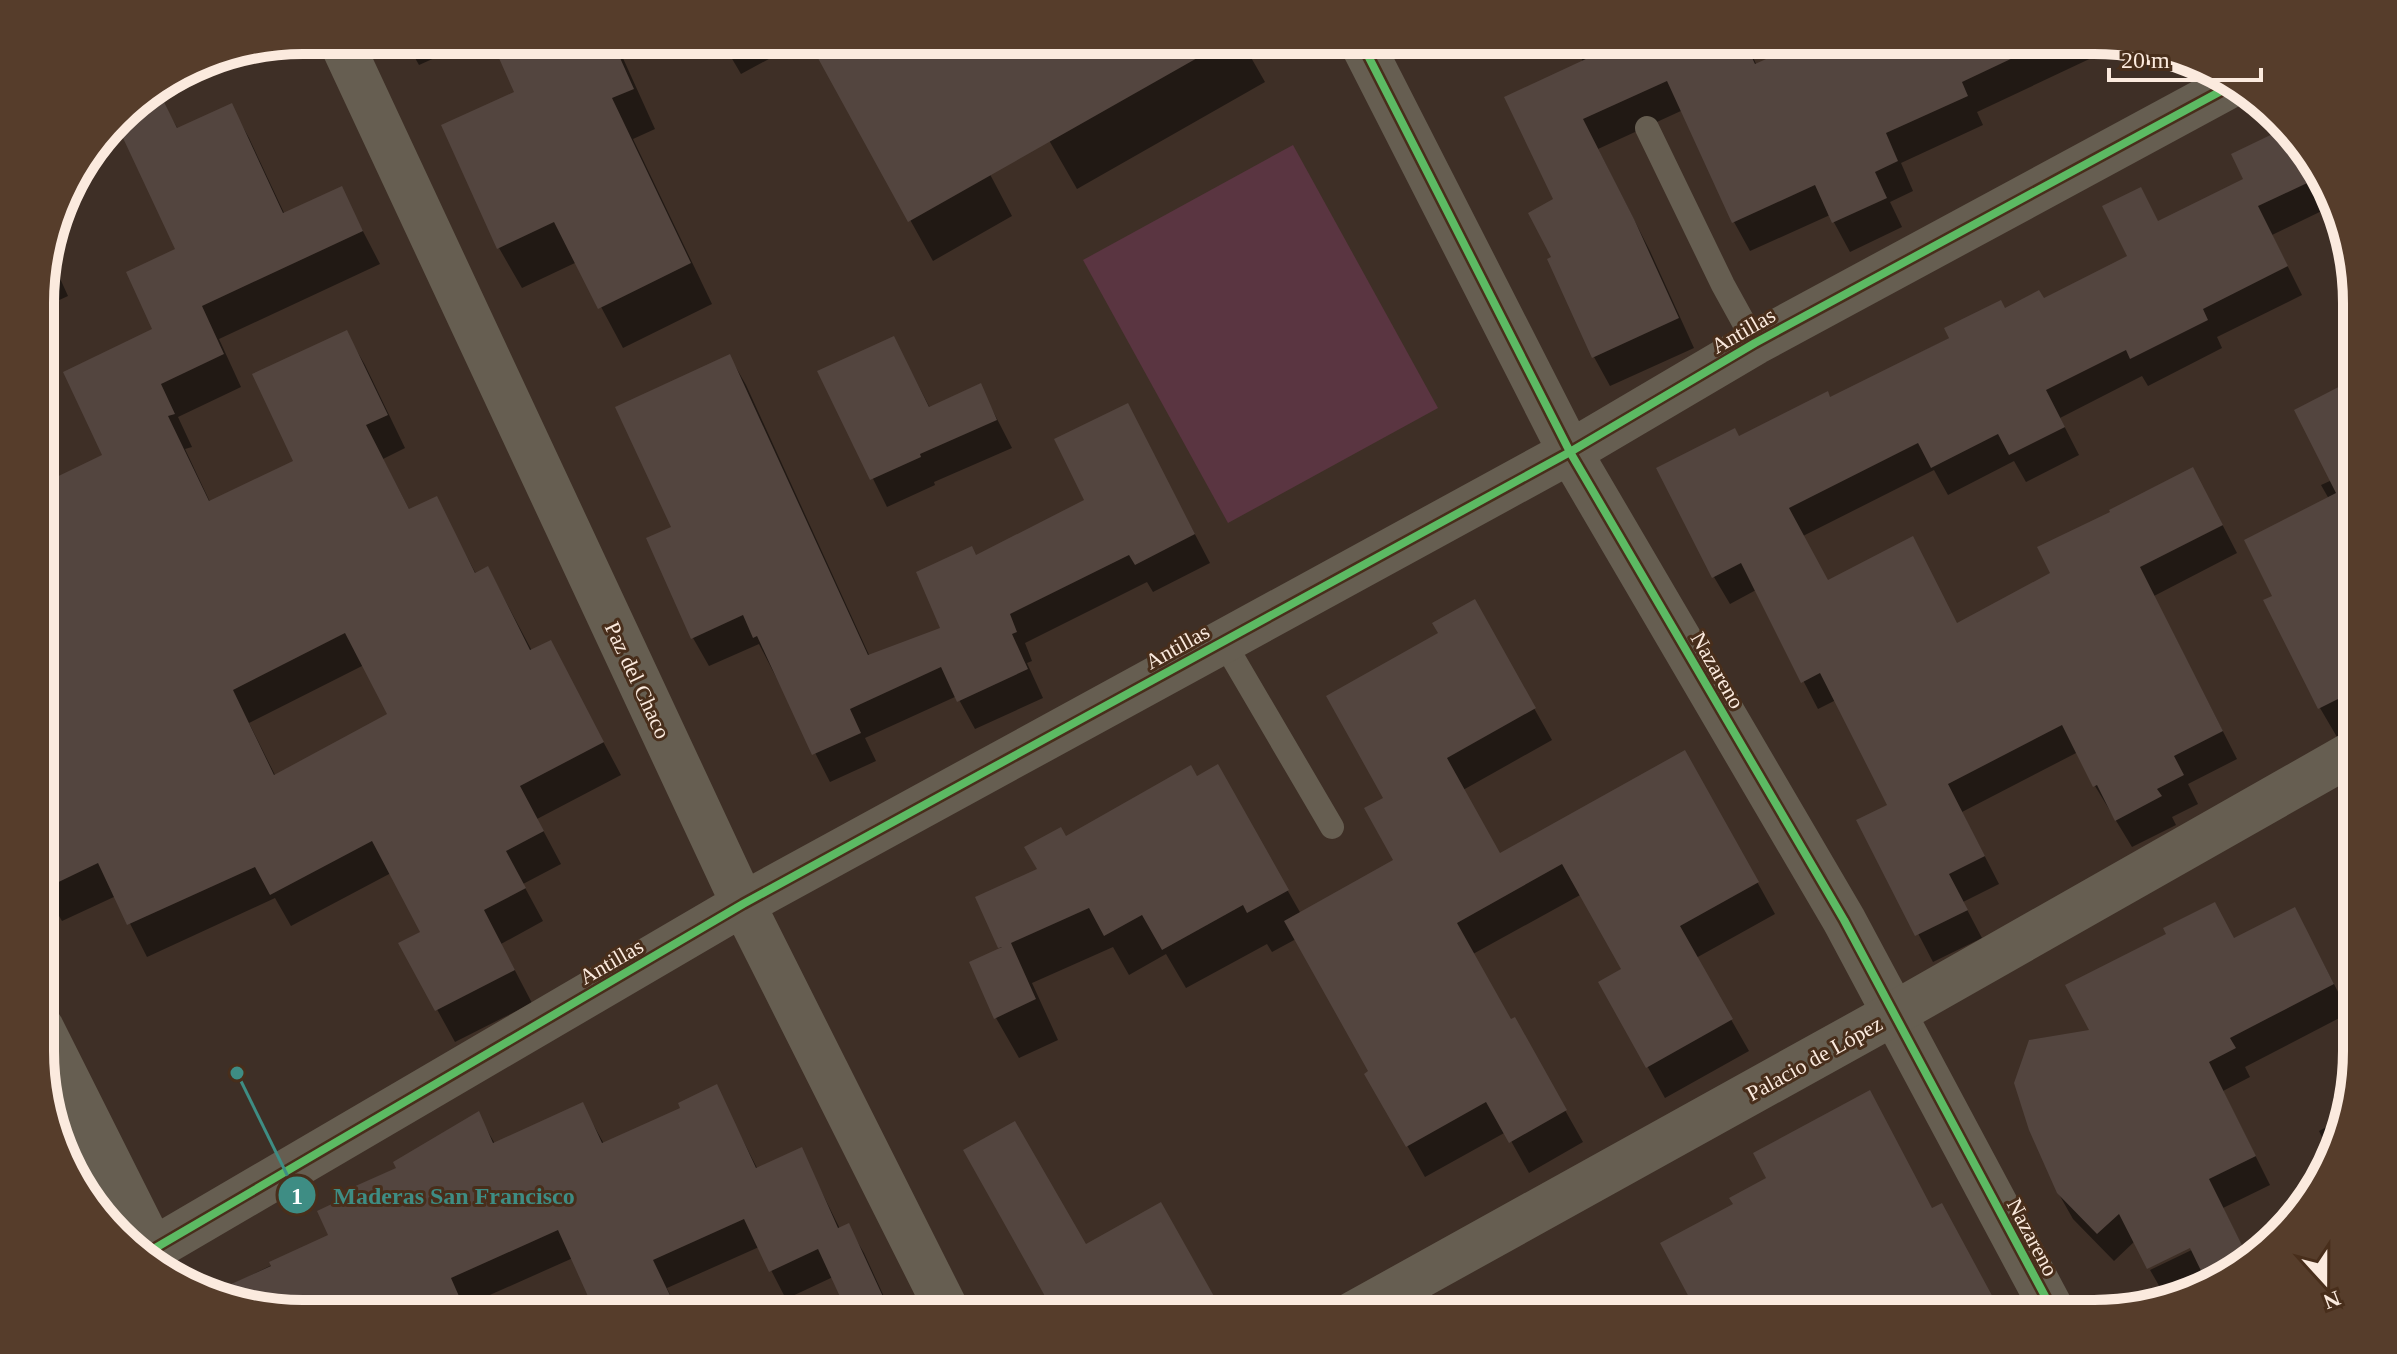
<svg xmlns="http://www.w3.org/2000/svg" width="2397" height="1354" font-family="Georgia,serif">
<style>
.green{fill:#5a3541}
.shadow{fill:#0007;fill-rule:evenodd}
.building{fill:#53453f;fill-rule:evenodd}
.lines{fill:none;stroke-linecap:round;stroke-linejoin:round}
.service{stroke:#665e51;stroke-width:24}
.minor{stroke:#665e51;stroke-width:44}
.tertiary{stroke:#665e51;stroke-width:44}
.cycleway-casing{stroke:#482e1b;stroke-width:13}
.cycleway{stroke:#5cba63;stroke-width:8}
.labels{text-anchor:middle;stroke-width:6;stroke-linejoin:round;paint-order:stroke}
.street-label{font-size:22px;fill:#fbeade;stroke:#482e1b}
.rim{fill:none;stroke:#fbeade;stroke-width:10}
.leader{fill:none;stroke:#3e8d84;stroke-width:3}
.callout-dot{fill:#3e8d84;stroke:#482e1b;stroke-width:3}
.mark-label{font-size:24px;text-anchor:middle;font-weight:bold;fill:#fff}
.callout-label{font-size:24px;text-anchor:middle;font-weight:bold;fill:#3e8d84;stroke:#482e1b;stroke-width:6;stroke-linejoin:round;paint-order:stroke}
</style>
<rect width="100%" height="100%" fill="#3e2f26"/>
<!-- green -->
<path class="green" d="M1293,145l145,263 -210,115 -145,-263z"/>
<!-- shadow -->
<path class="shadow" d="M405,40h70l-56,25z
M493,40h156l-27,16 33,73 -22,10 79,165 -89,44 -46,-86 -55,26 -23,-40 18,-155z
M721,40h83l-63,34z
M810,40h109l93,176 -79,45z
M1002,40h239l24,42 -188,107 -27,-47z
M1573,40h172l12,26 129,-26h208l23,6 -140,66 6,13 -82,38 12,28 -23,11 12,25 -52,25 -20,-37 -80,36 -16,-29 -51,-112 -85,39 52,102 44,97 -84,38 -16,-29 -40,-99 2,-58 27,-138z
M160,98l18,31 53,-24 18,33 36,77 56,-26 39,75 -161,75 22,48 -63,30 14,30 -7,2 25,53 86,-40 50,-130 19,33 40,83 -22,11 27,52 26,-13 40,76 12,-6 44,83 18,-9 71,133 -84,44 24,45 -38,20 20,37 -42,23 31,59 -77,39 -54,-98 22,-12 -32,-59 -100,53 -16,-28 -128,59 -31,-61 -54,25 -20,-34 62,-431 50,-126 24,-80 -60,-129 3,-5zM364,665l25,50 -113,62 -27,-54z
M2313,157l17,50 -58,28 30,60 -85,42 5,11 -74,38 -6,-10 -82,42 19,37 -53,27 -12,-21 -66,34 -14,-25 -131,66 25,46 130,43 250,-128 29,56 -83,43 83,163 -49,25 10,20 -26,13 4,8 -44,22 -37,-61 -17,-34 -116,60 37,72 -36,18 19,36 -49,24 -74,-141 30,-15 -53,-106 -18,9 -62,-119 -26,14 -16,-27 24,-139 92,-39 174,-89 39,-9 87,-44 29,-34z
M48,252l20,44 -26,12v-39z
M894,339l36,69 50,-22 32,62 -78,34 1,3 -48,22 -67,-135z
M730,357l16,28 124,272 73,-28 33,-72 111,-57 40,-95 83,158 -57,29 -6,-10 -122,61 7,18 -5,2 16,35 -68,31 -18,-33 -92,42 11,23 -46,21 -71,-138 -50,22 -16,-28 -19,-110z
M2343,387l13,22v318l-19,10 -17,-29 -45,-111 54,-98 -8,-14 11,-5z
M1474,602l78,138 -89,50 37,65 202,-72 73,131 -79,44 53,93 -84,47 -64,-115 23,-13 -42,-76 -109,60 38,68 3,-2 69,122 -54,31 -23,-41 -81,45 -58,-102 4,-3 -75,-133 -24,13 -5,-8 -81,44 -20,-34 -37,21 -16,-28 -81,36 26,57 -39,18 -23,-40 -24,-55 29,-14 -23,-51 62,-28 25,-32 152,-71 84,147 95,-53 -11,-62 56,-165z
M2310,938l39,75 -104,54 5,10 -27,14 47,94 -47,23 25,49 -22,22 -16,4 -4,-7 -41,20 -15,-26 50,-24 -65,-5 -21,20 -41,-42 -17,-30 36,-157 142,-92z
M716,1087l42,83 43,-20 39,79 8,-3 16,27 28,61h-42l-17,-37 -47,22 -27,-52 -92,41 12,26h-81l-25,-56 -108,48 4,8h-166l-84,-23 112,-55 67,-67 80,-55 17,30 87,-40 22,40 78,-35z
M2350,1089l-8,27 -9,-19z
M2341,1119l-11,35 -11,-23z"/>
<!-- building -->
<path class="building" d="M491,40h121l22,49 -22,9 79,165 -93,46 -44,-87 -57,27 -56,-124 73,-33z
M808,40h421l-321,182z
M1598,40h159l-11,5 9,19 53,-24h243l-89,42 6,14 -82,37 12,28 -23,11 12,26 -55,25 -17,-38 -83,38 -65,-142 -84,38 51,100 45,99 -87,40 -45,-99 4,-2 -23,-44 25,-14 -49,-102 99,-46z
M161,96l16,32 55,-25 51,110 59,-27 21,45 -161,75 22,48 -63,30 14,30 -7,2 41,85 84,-40 -41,-87 95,-44 41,85 -22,10 43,84 28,-13 38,77 13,-7 42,84 21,-10 53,102 -84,44 24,45 -38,20 20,37 -42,22 31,60 -80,41 -37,-68 22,-11 -48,-91 -102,54 -15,-28 -128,58 -29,-62 -56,27v-406l60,-29 -39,-83 89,-43 -26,-57 49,-23 -59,-126 8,-10zM345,633l42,81 -113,61 -41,-85z
M2283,129l30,28 7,20 -62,29 30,60 -85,43 5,11 -78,39 -4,-9 -80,40 19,37 -56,28 -11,-21 -67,34 -13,-25 -129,65 39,72 85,-44 44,87 93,-50 -13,-26 73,-35 -1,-2 84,-43 30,58 -83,42 83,164 -49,25 10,19 -27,14 5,7 -47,25 -18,-36 -4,2 -31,-62 -114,59 37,72 -36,18 19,36 -53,26 -59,-116 31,-15 -67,-132 -19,10 -60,-120 -29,15 -56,-110 79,-40 4,8 89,-45 2,6 119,-59 -5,-10 57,-28 4,8 34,-18 5,8 83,-42 -25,-50 39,-19 17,34 85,-42 -12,-25z
M894,336l35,71 52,-24 16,37 -77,34 1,3 -51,23 -53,-109z
M730,354l138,301 72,-27 -24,-56 56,-26 4,9 108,-55 -30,-61 74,-36 67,131 -60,31 -6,-10 -119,59 7,18 -5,2 16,35 -71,33 -16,-35 -91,42 11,24 -49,22 -55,-119 -4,2 -10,-23 -52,24 -45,-101 25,-11 -56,-120z
M2356,378v312l-38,19 -55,-109 9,-4 -28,-56 92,-47 -42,-83z
M1475,599l61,109 -89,50 53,95 185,-103 74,132 -79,44 53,93 -87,49 -48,-86 23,-13 -59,-105 -105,59 54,96 4,-2 52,93 -58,33 -23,-41 -80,45 -42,-73 4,-3 -84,-150 109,-61 -29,-52 19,-10 -57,-102 112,-63 -6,-10z
M1218,764l71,126 -42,23 -4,-8 -81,45 -20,-35 -38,21 -15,-28 -78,35 25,56 -42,20 -25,-57 33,-15 -4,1 -23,-51 62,-28 -13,-22 37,-20 5,9 125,-71 6,11z
M2215,902l19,36 61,-31 39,77 -104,54 6,10 -27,14 47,94 -47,23 39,78 -6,6 -36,18 -16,-33 -43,21 -28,-55 -22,20 -40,-41 -28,-63 -15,-47 15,-43 60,-10 -24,-45 101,-51 -3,-6z
M717,1084l39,84 46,-21 36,81 11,-5 42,91h-43l-30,-65 -49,23 -25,-53 -91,41 26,54h-83l-38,-84 -107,48 11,25 -23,11h-136l-87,-23 55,-25 -2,-4 59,-27 -11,-24 19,-9 -3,-6 63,-28 -3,-6 86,-51 14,32 90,-41 19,41 78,-35 -2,-5z
M1870,1090l62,118 10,-5 60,111h-304l-38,-71 73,-39 -4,-6 37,-20 -13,-25z
M1015,1121l71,123 75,-42 63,112h-169l-92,-164z"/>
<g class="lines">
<!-- service -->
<path class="service" d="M1647,128l76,157 32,58
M1223,641l109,186"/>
<!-- minor -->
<path class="minor" d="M340,40l403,864 206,410
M1360,40l210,412 274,468 210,393
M42,1028l111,221
M145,1254l598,-350 827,-452 185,-109 479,-259"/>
<!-- tertiary -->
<path class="tertiary" d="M1352,1314l541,-300 463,-263"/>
<!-- cycleway casing -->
<g class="cycleway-casing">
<path id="cycleway" d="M1360,40l210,412 274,468 210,393
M145,1254l598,-350 827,-452 185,-109 479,-259"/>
</g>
<!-- cycleway -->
<use href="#cycleway" class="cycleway"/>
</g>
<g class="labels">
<!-- street labels -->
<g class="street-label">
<text transform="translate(1743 330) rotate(-30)" y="8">Antillas</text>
<text transform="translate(1177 646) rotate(-29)" y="8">Antillas</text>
<text transform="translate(1718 670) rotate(60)" y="8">Nazareno</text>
<text transform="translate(638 680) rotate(65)" y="8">Paz del Chaco</text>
<text transform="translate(611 961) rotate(-30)" y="8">Antillas</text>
<text transform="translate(1814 1058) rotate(-29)" y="8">Palacio de López</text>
<text transform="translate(2033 1237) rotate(62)" y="8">Nazareno</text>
</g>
</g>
<!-- crop -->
<path d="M0 0H2397V1354H0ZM303 54H2094A249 249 0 0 1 2343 303V1051A249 249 0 0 1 2094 1300H303A249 249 0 0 1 54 1051V303A249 249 0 0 1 303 54Z" fill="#563d2b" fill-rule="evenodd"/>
<path class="rim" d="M303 54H2094A249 249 0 0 1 2343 303V1051A249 249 0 0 1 2094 1300H303A249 249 0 0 1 54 1051V303A249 249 0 0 1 303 54Z"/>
<!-- callouts -->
<path class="leader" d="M237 1073L297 1195"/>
<g class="callout-dot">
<circle cx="237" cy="1073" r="8"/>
<circle cx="297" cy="1195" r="20"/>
</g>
<g class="mark-label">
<text x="297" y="1204">1</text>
</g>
<g class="callout-label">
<text x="454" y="1204">Maderas San Francisco</text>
</g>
<!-- north arrow -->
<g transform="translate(2325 1282) rotate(159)" stroke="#482e1b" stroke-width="6" paint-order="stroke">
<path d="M0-6L14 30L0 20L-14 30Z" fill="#fbeade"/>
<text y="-12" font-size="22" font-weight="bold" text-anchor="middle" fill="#fbeade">N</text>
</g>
<!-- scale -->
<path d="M2109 68v12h152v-12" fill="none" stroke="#fbeade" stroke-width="4"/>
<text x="2121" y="68" font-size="24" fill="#fbeade" stroke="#482e1b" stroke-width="6" paint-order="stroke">20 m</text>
</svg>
